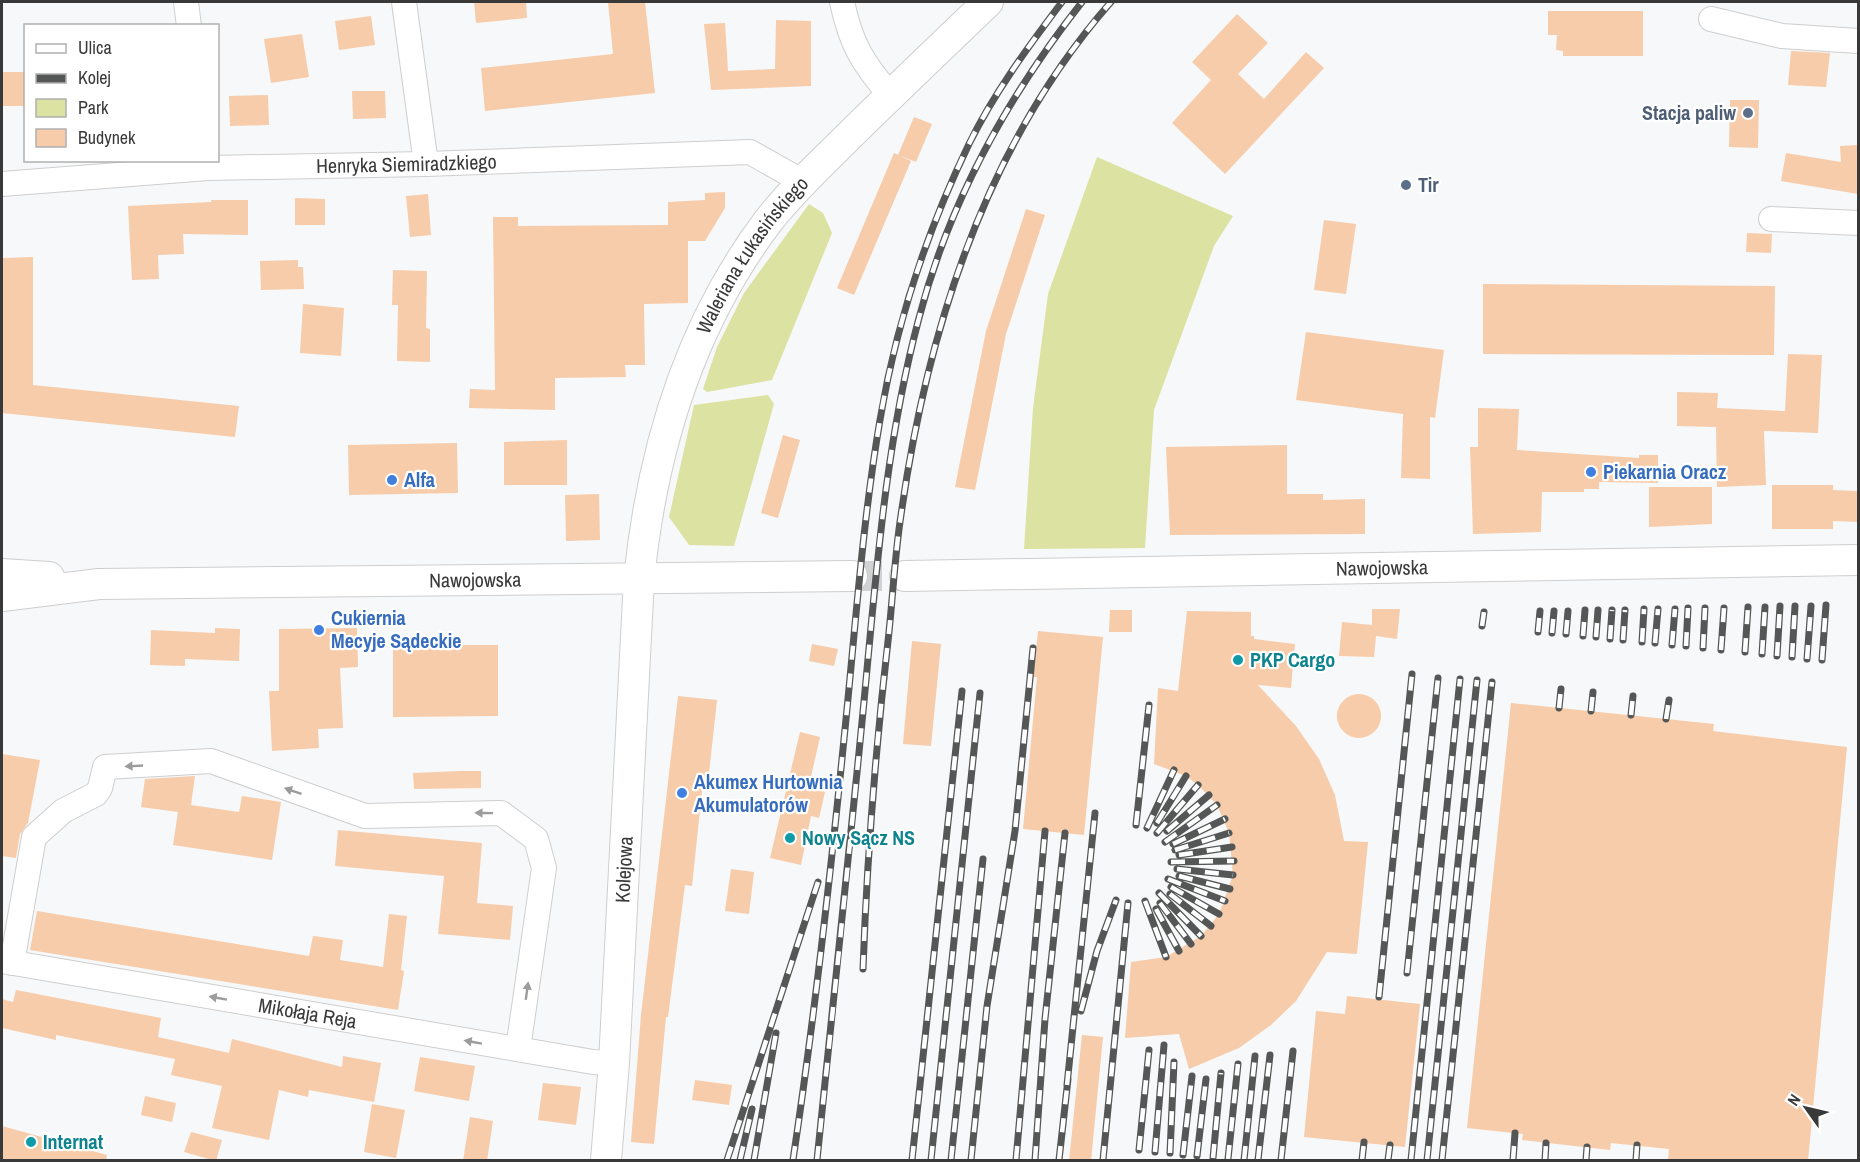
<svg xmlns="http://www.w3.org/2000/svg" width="1860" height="1162" font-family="'Archivo Narrow',sans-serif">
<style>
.green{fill:#dce2a1}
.building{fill:#f6ccaa}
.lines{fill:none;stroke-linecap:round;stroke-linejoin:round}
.tertiary-tunnel{stroke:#d1d2d3;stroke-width:30;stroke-dasharray:30 15;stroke-linecap:butt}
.minor-casing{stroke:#cececf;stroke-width:26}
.tertiary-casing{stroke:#cececf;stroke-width:32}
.minor{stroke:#fff;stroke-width:24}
.tertiary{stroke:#fff;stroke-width:30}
.rail-casing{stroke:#555656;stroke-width:7}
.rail{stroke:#fff;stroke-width:4.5;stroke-dasharray:14;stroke-linecap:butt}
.oneway{fill:#9c9c9c}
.service-dot{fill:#5c6f8a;stroke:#fff;stroke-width:2}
.shop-dot{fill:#3f7fe0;stroke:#fff;stroke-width:2}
.culture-dot{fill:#0f9aa8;stroke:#fff;stroke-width:2}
.labels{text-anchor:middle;stroke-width:4.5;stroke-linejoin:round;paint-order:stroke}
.service-label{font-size:20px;font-weight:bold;fill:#4e5e75;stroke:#fff;text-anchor:end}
.street-label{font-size:20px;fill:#393939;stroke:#fff}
.shop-label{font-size:20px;font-weight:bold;fill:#366cbe;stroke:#fff;text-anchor:start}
.culture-label{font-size:20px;font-weight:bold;fill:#0d838f;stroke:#fff;text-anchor:start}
</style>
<rect width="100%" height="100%" fill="#f7f8f9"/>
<!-- green -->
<path class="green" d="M1097,157l136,59 -19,30 -60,164 -9,138 -121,1 9,-141 15,-114z
M809,204l14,9 9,20 -60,147 -65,12 -4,-3 14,-42 27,-54z
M768,395l6,9 -40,142 -45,-1 -20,-28 25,-112z"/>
<!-- building -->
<path class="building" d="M474,2h52l1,16 -51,5z
M608,2h37l10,91 -170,18 -4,-43 132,-14z
M1548,11h95v45h-80v-5l-7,-1 1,-15h-9z
M1237,14l31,29 -30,31 26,25 42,-47 18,16 -99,106 -53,-51 39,-43 -19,-18z
M371,16l4,29 -36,5 -4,-29z
M776,20l35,1v65l-100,4 -7,-66 21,-1 3,48 47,-2z
M302,34l7,43 -38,6 -7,-44z
M1791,51l39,2 -4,34 -38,-2z
M2,72h24v34h-24z
M352,91h33l1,27 -33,1z
M268,95l1,30 -39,1 -1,-30z
M1730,100h29l-1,48 -29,-1z
M914,117l18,7 -16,38 -18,-7z
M1858,145v49l-77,-13 5,-28 55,9 -1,-16z
M894,153l17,8 -57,134 -17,-7z
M725,192v16l-20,33h-17v62l-44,1 1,61h-20l1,12 -71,1v32l-86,-2 1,-19 25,1 -2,-173h25v9l150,-1v-23l37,-2v-7z
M428,194l3,41 -21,2 -4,-41z
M295,198l30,1v26h-30z
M211,200h37v35l-65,-1 1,20 -26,1 1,24 -27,1 -4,-74 83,-4z
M1026,209l19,6 -39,119 -31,156 -20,-3 31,-156z
M1324,220l32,4 -10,70 -32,-4z
M1747,233l25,1 -1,19 -25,-1z
M33,257v128l206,21 -4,31 -233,-24v-155z
M298,260v7h5l1,22 -43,1 -1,-29z
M393,270l34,1 -1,57 4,1v33l-33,-1 1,-56h-6z
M1483,284l292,2 -1,69 -291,-1z
M303,304l41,4 -3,48 -41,-3z
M1306,332l138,18 -9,68 -5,-1v62l-29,-1 2,-64 -107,-14z
M1788,354l34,1 -4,78 -54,-2 2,54 -49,2 -1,-60 -39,-1v-34l41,1 -1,15 68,3z
M1478,408l41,1 -2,41 122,8v-3h19v28l-59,-1v7h-15v3h-42l-1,40 -68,2 -3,-87h8z
M783,435l17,5 -22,78 -17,-5z
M567,440v45h-63v-43z
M457,443l1,50 -109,2 -1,-50z
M1287,445v49h36v6l42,-1v35l-195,1 -4,-88z
M1772,485h61v5l25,1v31l-25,-1v8h-61z
M1649,487h63v37l-63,3z
M599,494l1,46 -34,1 -1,-46z
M1372,609h28l-3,30 -21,-3 -2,21 -35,-1 3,-34 30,3z
M1110,610h22v22h-23z
M1187,611l64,1v24h3v3l41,5 -4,44 -33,-3 38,41 23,33 16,36 9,46 24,1 -11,112 -30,-2 -31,49 -25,24 -32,23 -50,21 -10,-35 -54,4 6,-76 35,-5 35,-21 18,-22 14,-39 -4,-42 -12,-28 -19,-20 -12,-9 -32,-12 4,-76 20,3z
M215,628l25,1 -1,32 -54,-2v7l-35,-1 1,-35 64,3z
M357,628l1,39 -18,1 3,60 -25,1 1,19 -47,3 -3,-60h10v-62z
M1038,631l65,6 -19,198 -61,-6 14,-152h-4z
M912,641l29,3 -10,102 -28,-2z
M812,644l26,5 -4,17 -25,-5z
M393,645h105v71l-105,1z
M1337 716a22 22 0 1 1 44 0a22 22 0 1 1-44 0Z
M678,696l39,4 -9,82h-5l-11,104 -7,-1 -17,132h-2l-12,127 -23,-2 10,-127z
M1511,703l203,21 -1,7 134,16 -39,414h-140l1,-12 -58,-6 -1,7 -88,-10 1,-6 -56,-6z
M800,732l20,5 -10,44 9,2 -2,7 8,2 -6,26 -8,-2 -10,49 -31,-7z
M2,754l38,6 -12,63 -8,11 -4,24 -14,-2z
M461,771h20v17l-67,1 -1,-16z
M195,776l-4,29 48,7 3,-16 39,6 -9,58 -99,-15 5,-33 -37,-5 4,-28z
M338,830l144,13 -5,60 36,3 -3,34 -72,-6 6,-58 -109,-10z
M731,869l23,3 -5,42 -24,-3z
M37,911l272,45 4,-20 30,4 -3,20 43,7 6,-53 18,2 -6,54 3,1 -6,39 -368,-60z
M16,990l145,28 -3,19 71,16 3,-14 110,28 1,-11 38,7 -7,39 -65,-12 -1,7 -29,-7 -10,50 -57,-12 10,-42 -51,-11 4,-16 -119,-24v5l-54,-12v-29l11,3z
M1347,996l73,8 -15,143 -101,-10 12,-126 29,3z
M1082,1035l21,2 -12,124h-22z
M420,1057l55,9 -6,35 -55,-10z
M695,1080l37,5 -3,20 -37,-5z
M543,1083l38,4 -5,38 -38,-5z
M145,1096l31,7 -4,19 -31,-7z
M372,1104l33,6 -9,48 -32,-6z
M470,1117l23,4 -6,40h-24z
M2,1126l105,29 -1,6h-104z
M191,1132l31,8 -6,21 -32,-9z"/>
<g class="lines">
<!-- tertiary-tunnel -->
<path class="tertiary-tunnel" d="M852,576h53"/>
<!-- minor casing -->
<g class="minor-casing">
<g id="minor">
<path d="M186,2l3,24"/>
<path d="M404,2l22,162"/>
<path d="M842,2c9,42 20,60 48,93"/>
<path d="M1711,19l71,17 76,5"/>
<path id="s1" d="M2,184l206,-16 218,-4 324,-12 53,30"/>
<path d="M1771,219l87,4"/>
<path id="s2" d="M2,961l591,101 21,1"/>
<path d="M12,963l22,-126 29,-26 33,-17 4,-6 5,-21 106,-6 154,55 136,-3 35,26 8,29 -26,181"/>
</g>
</g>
<!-- tertiary casing -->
<g class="tertiary-casing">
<g id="tertiary">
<path d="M2,574l47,3"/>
<path id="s3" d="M905,576l953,-16"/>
<path id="s4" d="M2,596l97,-12 753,-8"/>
<path id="s5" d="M606,1160l8,-97 25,-484c13,-129 51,-255 130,-359 25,-32 56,-60 85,-89 44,-43 89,-86 134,-129"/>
</g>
</g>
<!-- minor -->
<use href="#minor" class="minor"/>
<!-- tertiary -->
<use href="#tertiary" class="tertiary"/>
<!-- rail casing -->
<g class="rail-casing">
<path id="rail" d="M1482,626l2,-14
M1538,632l2,-21
M1552,633l2,-22
M1566,634l2,-23
M1583,636l2,-26
M1596,637l2,-27
M1610,639l2,-29
M1623,640l2,-30
M1642,642l2,-33
M1655,643l3,-34
M1672,645l3,-36
M1686,646l2,-38
M1703,648l2,-40
M1721,650l3,-42
M1745,652l3,-45
M1762,654l3,-47
M1777,656l3,-50
M1792,657l3,-51
M1807,659l4,-53
M1822,660l4,-55
M1559,708l2,-19
M1591,711l2,-19
M1631,715l2,-19
M1666,719l3,-19
M1157,823l29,-47
M1136,825l13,-120
M1147,828l27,-58
M1167,831l42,-36
M1157,833l41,-48
M1165,842l52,-37
M1173,844l52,-25
M1175,850l54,-17
M1179,855l53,-8
M1171,862l63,-1
M1177,869l56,6
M1179,876l51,13
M1168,879l57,22
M1171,887l48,27
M1159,893l42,43
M1170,894l41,32
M1145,901l21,56
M1160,903l31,41
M1156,909l23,42
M863,969c4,-113 13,-225 26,-337 4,-39 6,-78 12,-117 26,-185 85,-371 210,-513
M1407,973l31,-295
M1379,997l33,-323
M1081,1011l16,-60 19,-51
M1067,1085l28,-272
M1139,1150l10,-100
M1155,1152l9,-107
M1170,1153l4,-91
M1183,1155l9,-79
M1197,1156l9,-77
M1213,1158l8,-85
M1228,1159l10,-95
M727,1160l91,-278
M740,1160l12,-51
M754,1160l22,-127
M793,1160c21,-140 37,-280 51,-421 11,-106 18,-214 36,-319 16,-96 47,-189 89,-276 25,-51 59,-97 93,-142
M817,1160c15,-142 30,-285 44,-428 14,-139 22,-280 58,-414 30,-116 89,-222 163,-316
M912,1160l50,-469
M931,1160l49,-467
M951,1160l32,-301
M971,1160l16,-154 28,-175 18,-183
M1016,1160l29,-329
M1035,1160l10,-141 20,-186
M1059,1160l9,-81
M1103,1160l25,-257
M1244,1160l11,-104
M1258,1160l12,-105
M1281,1160l12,-109
M1362,1160l2,-18
M1388,1160l2,-15
M1411,1160l49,-481
M1427,1160l50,-480
M1442,1160l50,-478
M1513,1160l2,-27
M1545,1160l1,-17
M1586,1160l1,-13
M1636,1160l1,-15"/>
</g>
<!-- rail -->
<use href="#rail" class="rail"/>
</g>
<!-- one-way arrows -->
<defs><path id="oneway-solid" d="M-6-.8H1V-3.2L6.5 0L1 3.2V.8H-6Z" transform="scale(1.5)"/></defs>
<g class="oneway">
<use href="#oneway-solid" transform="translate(134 766) rotate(177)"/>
<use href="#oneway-solid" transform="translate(293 791) rotate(-161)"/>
<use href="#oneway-solid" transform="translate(484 813) rotate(-179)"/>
<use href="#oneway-solid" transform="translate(527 991) rotate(-82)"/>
<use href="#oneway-solid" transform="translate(218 998) rotate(-170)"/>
<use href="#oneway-solid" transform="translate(473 1042) rotate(-170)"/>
</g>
<!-- markers -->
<g class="service-dot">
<circle cx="1748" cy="113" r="6"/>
<circle cx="1406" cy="185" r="6"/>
</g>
<g class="shop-dot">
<circle cx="1591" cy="472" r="6"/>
<circle cx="392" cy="480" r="6"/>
<circle cx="319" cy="630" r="6"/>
<circle cx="682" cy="793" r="6"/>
</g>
<g class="culture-dot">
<circle cx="1238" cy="660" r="6"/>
<circle cx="790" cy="838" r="6"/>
<circle cx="31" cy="1142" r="6"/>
</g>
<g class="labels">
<!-- service labels -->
<g class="service-label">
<text x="1736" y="120">Stacja paliw</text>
<text x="1418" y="192" text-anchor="start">Tir</text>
</g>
<!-- street labels -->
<g class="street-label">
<text dy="7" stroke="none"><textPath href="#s1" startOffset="405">Henryka Siemiradzkiego</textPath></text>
<text dy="7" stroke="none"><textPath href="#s5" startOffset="930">Waleriana Łukasińskiego</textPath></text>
<text dy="7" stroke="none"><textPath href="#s3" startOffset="477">Nawojowska</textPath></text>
<text dy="7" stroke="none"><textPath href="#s4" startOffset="474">Nawojowska</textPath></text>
<text dy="7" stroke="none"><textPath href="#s5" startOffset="291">Kolejowa</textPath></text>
<text dy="7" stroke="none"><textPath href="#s2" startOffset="310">Mikołaja Reja</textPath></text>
</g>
<!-- shop labels -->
<g class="shop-label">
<text x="1603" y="479">Piekarnia Oracz</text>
<text x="404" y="487">Alfa</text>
<text x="331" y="625">Cukiernia<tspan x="331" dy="23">Mecyje Sądeckie</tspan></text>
<text x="694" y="789">Akumex Hurtownia<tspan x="694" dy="23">Akumulatorów</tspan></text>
</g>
<!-- culture labels -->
<g class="culture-label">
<text x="1250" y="667">PKP Cargo</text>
<text x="802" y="845">Nowy Sącz NS</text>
<text x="43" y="1149">Internat</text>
</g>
</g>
<!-- border -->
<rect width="1860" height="1162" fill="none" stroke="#393939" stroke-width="6"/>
<!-- legend -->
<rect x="24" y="24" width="195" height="138" fill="#ffffff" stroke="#b0b0b0" stroke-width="1.5"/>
<rect x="36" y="44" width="30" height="9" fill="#ffffff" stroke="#b0b0b0" stroke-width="1.5"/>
<text x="78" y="54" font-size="18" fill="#393939">Ulica</text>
<rect x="36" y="74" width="30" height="9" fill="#555656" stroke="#b0b0b0" stroke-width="1.5"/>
<text x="78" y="84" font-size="18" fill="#393939">Kolej</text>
<rect x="36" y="99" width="30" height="18" fill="#dce2a1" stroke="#b0b0b0" stroke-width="1.5"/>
<text x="78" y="114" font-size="18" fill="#393939">Park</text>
<rect x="36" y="129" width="30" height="18" fill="#f6ccaa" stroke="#b0b0b0" stroke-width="1.5"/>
<text x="78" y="144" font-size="18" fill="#393939">Budynek</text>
<!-- north arrow -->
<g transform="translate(1806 1108) rotate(304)" stroke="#ffffff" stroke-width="4.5" paint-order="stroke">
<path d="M0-4.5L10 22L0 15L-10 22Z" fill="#393939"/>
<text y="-9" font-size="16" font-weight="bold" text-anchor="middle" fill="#393939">N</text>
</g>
</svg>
